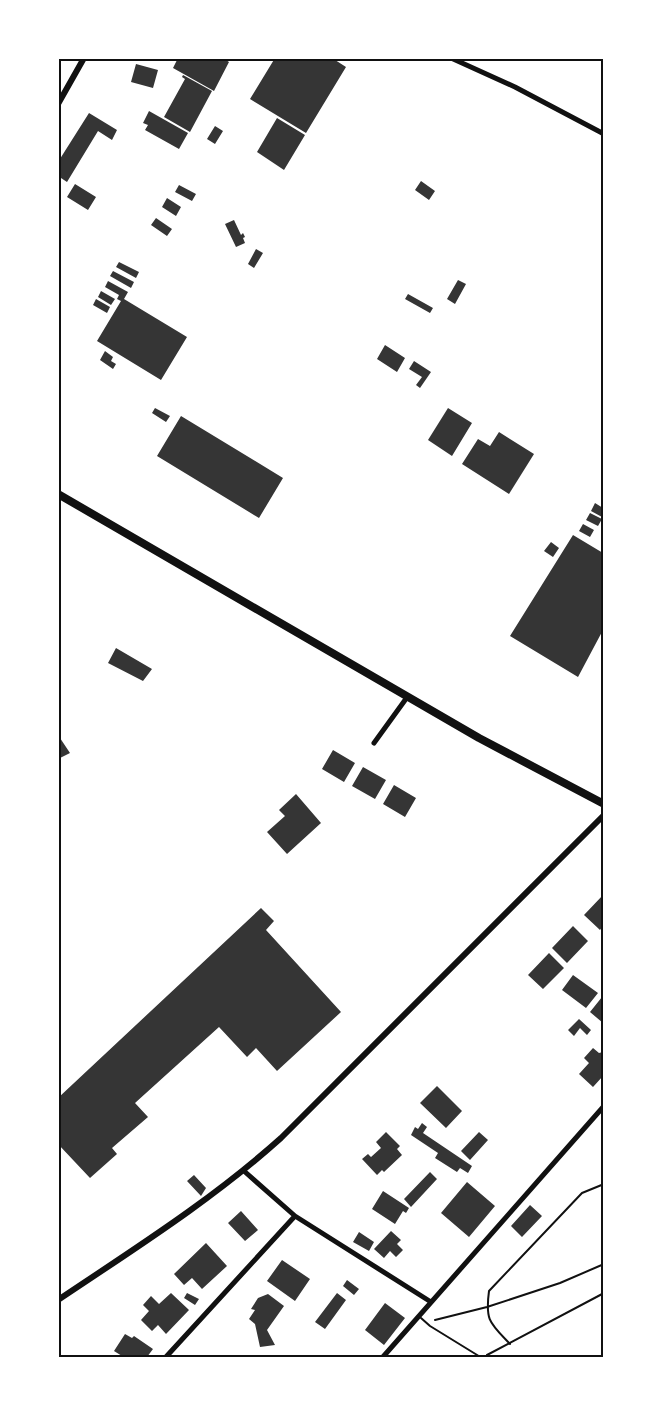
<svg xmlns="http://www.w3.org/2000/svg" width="662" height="1416" font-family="'Archivo Narrow',sans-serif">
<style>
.building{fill:#353535}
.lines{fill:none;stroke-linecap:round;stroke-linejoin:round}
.path{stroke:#111;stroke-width:2}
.service{stroke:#111;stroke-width:2}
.minor{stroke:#111;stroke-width:5}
.tertiary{stroke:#111;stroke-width:6}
.primary{stroke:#111;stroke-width:8}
.neatline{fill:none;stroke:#111;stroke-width:2}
</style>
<rect width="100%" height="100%" fill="#fff"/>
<!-- building -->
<path class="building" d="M178,58h45l6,4 -15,29 -41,-23z
M275,58h57l14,9 -40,66 -56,-34z
M136,64l22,6 -5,18 -22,-6z
M183,75l29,16 -22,41 -26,-15 21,-38 -3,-2z
M149,111l39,22 -9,16 -34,-19 3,-5 -5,-2z
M89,113l28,17 -5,10 -14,-9 -31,51 -9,-6v-14z
M277,118l28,17 -21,35 -27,-18z
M215,126l8,5 -8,13 -8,-5z
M421,181l14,10 -6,9 -14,-10z
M75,184l21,13 -8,13 -21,-13z
M179,185l17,9 -4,7 -17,-9z
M167,198l14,9 -5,9 -14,-9z
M156,218l16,11 -5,7 -16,-11z
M234,220l7,15 2,-2 2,4 -2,1 2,5 -9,4 -11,-23z
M256,249l7,4 -9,15 -6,-4z
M119,262l20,10 -3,6 -20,-11z
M113,271l21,11 -3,6 -21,-12z
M458,280l8,4 -11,20 -8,-5z
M108,281l20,11 -4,7 63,38 -26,43 -64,-39 24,-40 -4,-2 2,-4 -14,-8z
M101,291l14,8 -4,6 -13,-8z
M408,294l25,14 -3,5 -25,-14z
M96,299l14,8 -3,6 -14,-8z
M385,345l20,13 -8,14 -20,-13z
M105,351l8,6 -2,4 5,3 -3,5 -13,-9z
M414,361l17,11 -11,16 -4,-3 6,-8 -13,-8z
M155,408l15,8 -4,6 -14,-9z
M448,408l24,15 -20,33 -24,-16z
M181,416l102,62 -24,40 -102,-62z
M499,432l35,22 -25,40 -47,-30 16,-25 12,7z
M595,503l8,5 -1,9 -11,-6z
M590,513l12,6 -4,7 -12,-6z
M583,524l11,6 -4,7 -11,-6z
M573,535l30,18v77l-25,47 -68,-41z
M551,542l8,6 -6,9 -9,-6z
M116,648l36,21 -9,12 -35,-18z
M58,735l12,18 -12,6z
M333,750l22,13 -11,19 -22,-13z
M363,767l23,13 -11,19 -23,-13z
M394,785l22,13 -11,19 -22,-13z
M296,794l25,29 -34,31 -20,-22 18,-16 -6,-6z
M603,895v31l-3,4 -16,-15z
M261,908l13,13 -8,9 75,82 -64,59 -21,-23 -9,9 -28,-30 -84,76 13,14 -36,31 5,6 -27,24 -32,-34v-46z
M573,926l15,15 -21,22 -15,-15z
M549,953l15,15 -21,21 -15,-14z
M573,975l25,18 -12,15 -24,-18z
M602,997l1,1v25l-13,-11z
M579,1019l12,11 -4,5 -7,-7 -6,8 -6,-6z
M593,1048l6,5 4,-1v24l-10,11 -14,-13 10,-11 -5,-5z
M437,1086l25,25 -16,17 -26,-25z
M422,1123l5,4 -4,6 49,33 -4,7 -8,-5 -3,4 -22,-14 3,-5 -27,-18 4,-8 3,2z
M386,1132l14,14 -3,3 5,6 -18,17 -2,-2 -5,5 -15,-16 6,-5 3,3 10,-9 -5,-6z
M479,1132l9,8 -18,20 -9,-9z
M430,1172l7,7 -26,28 -7,-8z
M194,1175l12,13 -5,8 -14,-15z
M467,1182l28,24 -26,31 -28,-24z
M383,1191l26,17 -3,5 -3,-2 -8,13 -23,-15z
M530,1205l12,11 -20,21 -11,-11z
M241,1211l17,19 -13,11 -17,-18z
M391,1231l10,9 -4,4 6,6 -7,7 -6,-6 -6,7 -10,-9z
M359,1232l15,10 -5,9 -16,-9z
M206,1243l21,23 -25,23 -10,-11 -8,7 -10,-11z
M282,1260l28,19 -15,22 -28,-20z
M347,1280l12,9 -5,6 -11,-9z
M171,1293l18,17 -23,24 -8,-9 -6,6 -11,-11 8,-9 -6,-6 8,-9 8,8z
M187,1293l12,6 -4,6 -11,-7z
M337,1293l9,7 -21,29 -10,-7z
M268,1294l16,12 -17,24 8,15 -15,2 -5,-23 -6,-5 6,-9 -4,-1 7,-11z
M385,1303l20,15 -21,27 -19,-15z
M125,1334l7,4 2,-2 19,13 -6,8 -26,1 1,-2 -8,-5z"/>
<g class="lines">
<!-- path -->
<path class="path" d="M435,1320l52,-13 73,-24 44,-19
M510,1344c-20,-21 -25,-23 -21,-53l93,-98 22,-9
M487,1355l117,-62"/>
<!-- service -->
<path class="service" d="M421,1318l9,8 52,32"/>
<!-- minor -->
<path class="minor" d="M451,58l64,29 89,47
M374,743l34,-47
M295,1216l136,86
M165,1358l130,-142 -51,-45
M382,1358l222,-252"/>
<!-- tertiary -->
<path class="tertiary" d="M58,104l26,-46
M58,1300c76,-51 154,-100 223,-162l323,-323"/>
<!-- primary -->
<path class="primary" d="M58,494l421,244 125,66"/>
</g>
<!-- border -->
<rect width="662" height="1416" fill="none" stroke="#ffffff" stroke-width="120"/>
<rect x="60" y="60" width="542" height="1296" class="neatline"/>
</svg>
